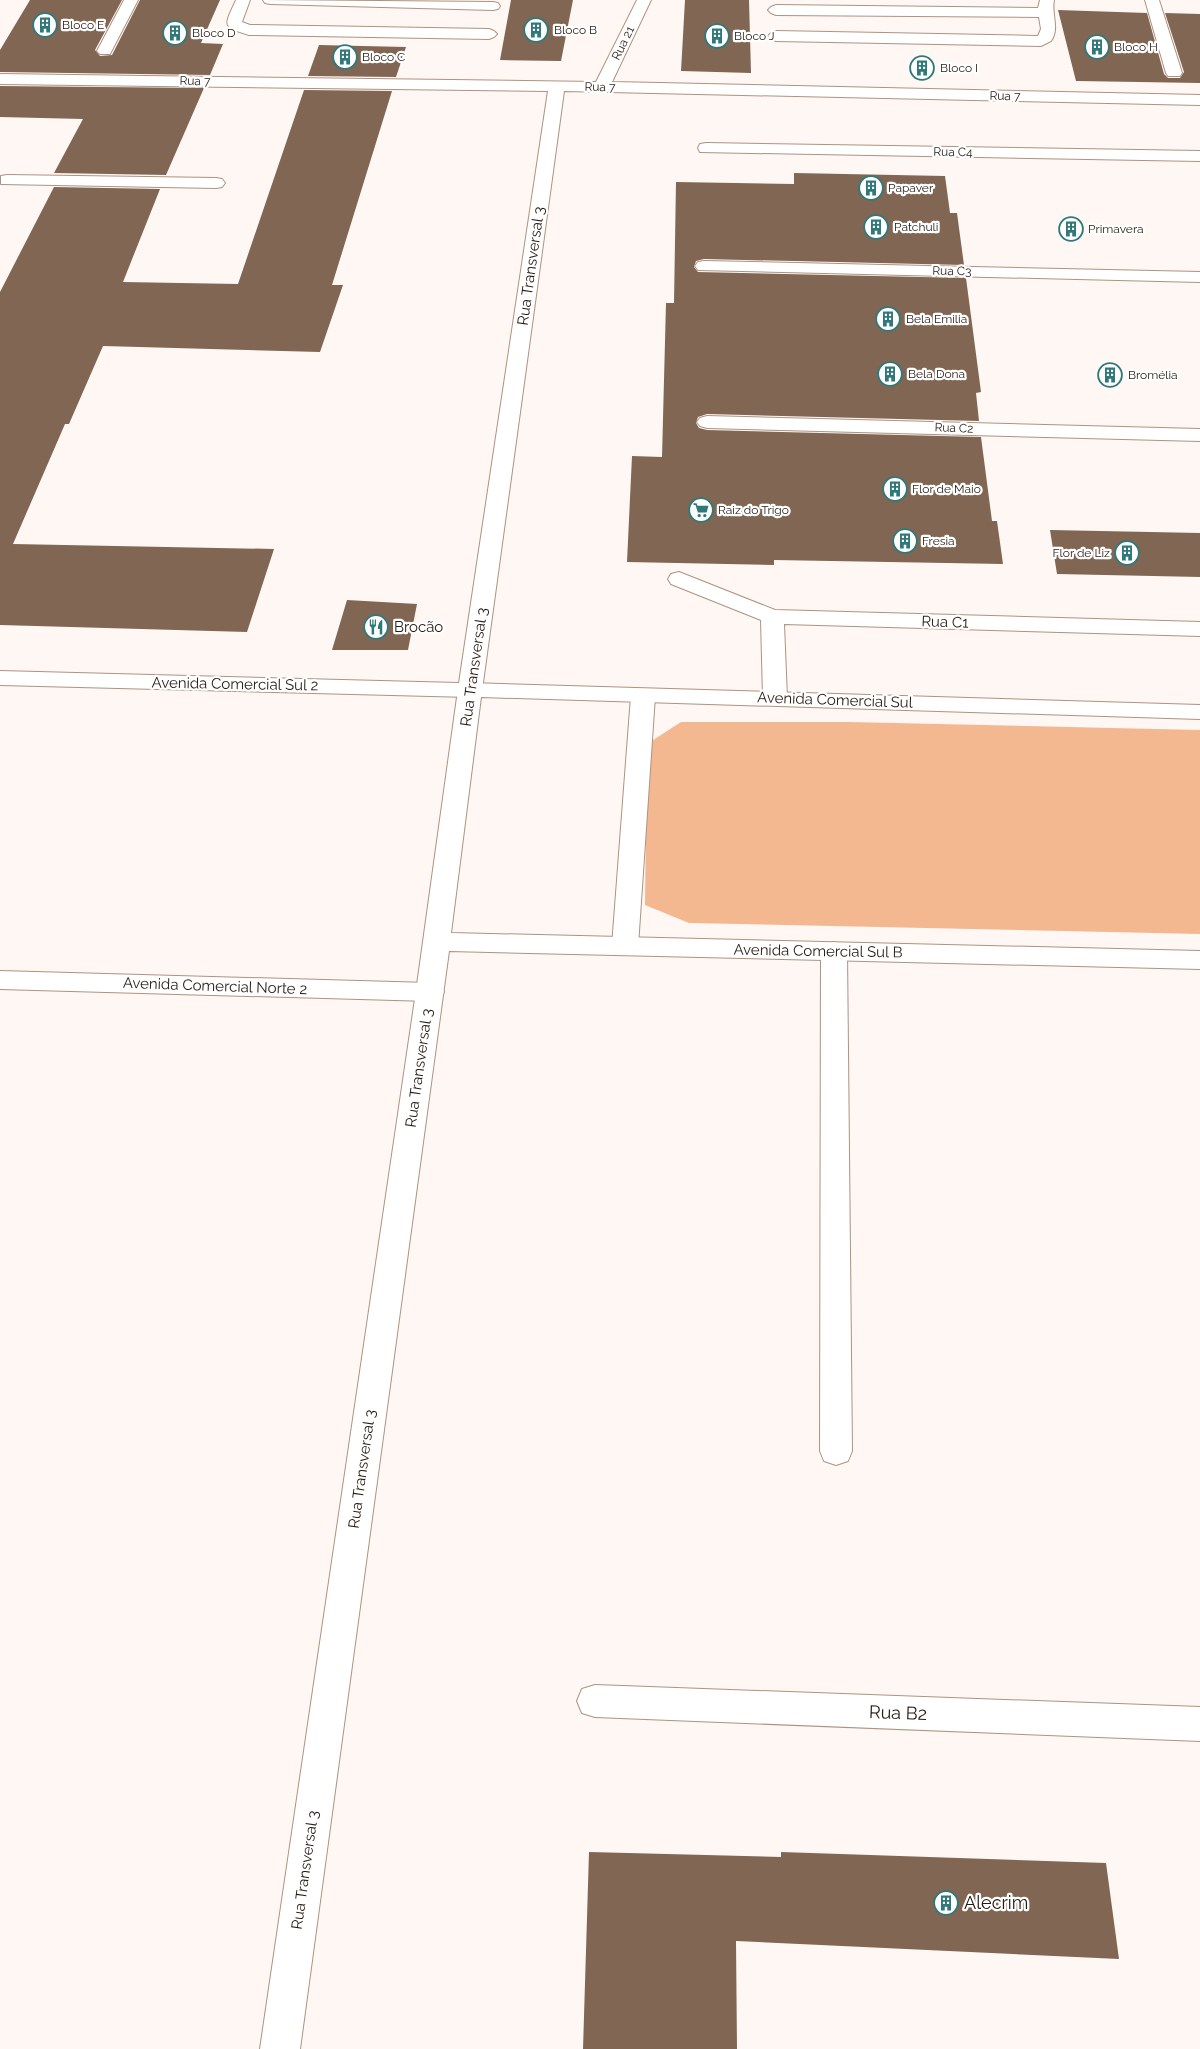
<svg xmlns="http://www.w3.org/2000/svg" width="1200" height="2049" font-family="Raleway,sans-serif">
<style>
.green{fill:#f4b891}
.building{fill:#816654}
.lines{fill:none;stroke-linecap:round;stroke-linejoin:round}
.lane-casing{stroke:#af927f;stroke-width:2}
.street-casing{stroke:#af927f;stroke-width:2}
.secondary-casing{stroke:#af927f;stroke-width:2}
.lane{fill:#fff;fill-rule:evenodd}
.street{fill:#fff;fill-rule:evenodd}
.secondary{fill:#fff;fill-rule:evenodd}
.labels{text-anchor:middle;stroke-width:4.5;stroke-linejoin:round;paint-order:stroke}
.far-poi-label{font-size:12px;fill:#261b14;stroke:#fff;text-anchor:start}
.far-street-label{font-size:12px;fill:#261b14;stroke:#fff}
.street-label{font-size:15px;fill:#261b14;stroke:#fff}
.poi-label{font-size:15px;fill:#261b14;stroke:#fff;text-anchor:start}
.near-street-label{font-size:18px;fill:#261b14;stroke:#fff}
.near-poi-label{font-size:18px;fill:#261b14;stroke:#fff;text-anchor:start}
</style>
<rect width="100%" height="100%" fill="#fef7f3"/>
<!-- green -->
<path class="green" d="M681,722h168l351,8v204l-511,-11 -44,-18 2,-161z"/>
<!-- building -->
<path class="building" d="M30,0h92l-27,50 5,6 12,-1 28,-55h80l-19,43 22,1 -13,31 -210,-3v-22z
M511,0h62l-12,61 -61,-1z
M685,0h64l2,73 -70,-2z
M1058,10l89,3 17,61 4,4h12l4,-6 -19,-59 35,1v69l-124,-2z
M319,45l87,2 -10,30 -88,-1z
M0,86l204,2 -38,87 -112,-2 29,-54 -83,-2z
M304,90l88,1 -60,194h11l-23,67 -217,-6 -34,78h-4l-52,120 261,5 -27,83 -247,-7v-333l54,-105 106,2 -37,93 115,2z
M794,173l151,3 5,37h7l7,52 -260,-6 -8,2 -2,6 4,5 268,6 15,114 -5,1 3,28 -272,-7 -9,3 -2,6 3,5 8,2 274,7 11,84h5l6,43 -229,-4v5l-147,-3 5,-106 30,1 4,-154h8l2,-121 118,2z
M1050,530l150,3v44l-143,-3z
M347,600l70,4 -9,46h-76z
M589,1852l192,5v-5l325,11 13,96 -383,-18 1,108h-154z"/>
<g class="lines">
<!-- lane casing -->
<g class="lane-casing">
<path id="lane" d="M124,0h14l-28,54h-10l-3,-3z
M236,0h14l-8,22 8,3 239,4 5,2 3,3 -3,3 -5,2 -240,-4c-29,-8 -24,-10 -13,-35z
M263,0l230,2 5,1 2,3 -2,3 -5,1 -223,-6 -5,-1z
M1040,0h14c-3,15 6,28 -3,41l-10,5 -265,-5 -5,-2 -3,-3 3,-3 5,-2 262,5 3,-7 -2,-12 -263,-2 -5,-2 -3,-3 3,-3 5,-2 262,3z
M1145,0h14l23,73 -2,3h-12l-2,-3z
M643,689l8,2 4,5 -17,250 -4,6 -9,3 -9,-3 -4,-6 19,-250 4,-5z
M834,942l9,3 4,6 5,500 -4,10 -12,4 -12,-4 -4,-10 1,-500 4,-6z"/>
</g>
<!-- street casing -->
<g class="street-casing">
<path id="street" d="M637,0h14l-39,82 588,13v10l-636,-14 -82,599 -4,5 -8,2 -470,-12v-14l459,12 89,-592 -548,-7v-10l596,8z
M706,143l494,8v10l-500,-9 -2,-4 2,-4z
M7,175l209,3 6,1 3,4 -3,4 -6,1 -215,-4v-8z
M704,261l496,11v10l-502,-12 -3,-4 3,-4z
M707,416l493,13v12l-493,-13 -7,-2 -3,-4 3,-4z
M679,572l96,38 425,12v14l-416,-12 3,74 -4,5 -8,2 -8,-2 -4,-5 -2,-78 -90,-36 -3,-5 3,-5z
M0,971l430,12 10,2 4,7 -4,7 -10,2 -430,-12z
M595,1685l605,22v34l-605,-24 -13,-4 -5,-12 5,-12z"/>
</g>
<!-- secondary casing -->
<g class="secondary-casing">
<path id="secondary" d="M470,683l730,22v14l-719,-22 -30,236 749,18v18l-751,-18 -149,1098h-40l156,-1057 42,-302 4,-5z"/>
</g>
<!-- lane -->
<use href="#lane" class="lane"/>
<!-- street -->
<use href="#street" class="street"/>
<!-- secondary -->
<use href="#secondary" class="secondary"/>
</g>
<!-- icons -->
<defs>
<g id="building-ring" transform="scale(1.25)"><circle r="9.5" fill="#fff" stroke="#2f797b" stroke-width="1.5"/><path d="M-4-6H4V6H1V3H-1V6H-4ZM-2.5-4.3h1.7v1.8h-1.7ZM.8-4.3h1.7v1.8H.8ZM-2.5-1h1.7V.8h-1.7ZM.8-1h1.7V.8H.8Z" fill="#2f797b"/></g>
<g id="supermarket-ring" transform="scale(1.25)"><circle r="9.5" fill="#fff" stroke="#2f797b" stroke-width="1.5"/><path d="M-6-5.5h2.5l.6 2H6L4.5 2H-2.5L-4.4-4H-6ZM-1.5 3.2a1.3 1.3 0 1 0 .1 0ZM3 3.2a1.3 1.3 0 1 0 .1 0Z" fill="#2f797b"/></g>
<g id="restaurant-ring" transform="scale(1.25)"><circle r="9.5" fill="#fff" stroke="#2f797b" stroke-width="1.5"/><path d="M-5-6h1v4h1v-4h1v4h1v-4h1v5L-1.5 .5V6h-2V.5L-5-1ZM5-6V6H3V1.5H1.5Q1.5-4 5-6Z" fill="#2f797b"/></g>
</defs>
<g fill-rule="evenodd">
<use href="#building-ring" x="45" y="25"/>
<use href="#building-ring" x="536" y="30"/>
<use href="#building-ring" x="175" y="33"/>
<use href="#building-ring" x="717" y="36"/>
<use href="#building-ring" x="1097" y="47"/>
<use href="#building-ring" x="345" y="57"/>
<use href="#building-ring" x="922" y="68"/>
<use href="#building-ring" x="871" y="188"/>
<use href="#building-ring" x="876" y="227"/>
<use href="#building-ring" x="1071" y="229"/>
<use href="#building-ring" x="888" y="319"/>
<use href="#building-ring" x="890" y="374"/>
<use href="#building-ring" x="1110" y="375"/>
<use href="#building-ring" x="895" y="489"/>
<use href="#supermarket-ring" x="701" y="510"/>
<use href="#building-ring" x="905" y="541"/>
<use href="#building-ring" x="1127" y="553"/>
<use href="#restaurant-ring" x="376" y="627"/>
<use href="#building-ring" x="946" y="1903"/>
</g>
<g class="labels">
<!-- far-poi labels -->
<g class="far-poi-label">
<text x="62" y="29">Bloco E</text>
<text x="554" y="34">Bloco B</text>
<text x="192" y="37">Bloco D</text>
<text x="734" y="40">Bloco J</text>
<text x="1114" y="51">Bloco H</text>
<text x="362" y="61">Bloco C</text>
<text x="940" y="72">Bloco I</text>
<text x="888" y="192">Papaver</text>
<text x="894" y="231">Patchuli</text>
<text x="1088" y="233">Primavera</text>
<text x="906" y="323">Bela Emilia</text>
<text x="908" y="378">Bela Dona</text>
<text x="1128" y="379">Bromélia</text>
<text x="912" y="493">Flor de Maio</text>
<text x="718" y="514">Raiz do Trigo</text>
<text x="922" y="545">Fresia</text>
<text x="1110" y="557" text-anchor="end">Flor de Liz</text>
</g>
<!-- far-street labels -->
<g class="far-street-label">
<text transform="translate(623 43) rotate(-64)" y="4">Rua 21</text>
<text transform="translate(195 81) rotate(1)" y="4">Rua 7</text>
<text transform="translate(600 87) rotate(1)" y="4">Rua 7</text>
<text transform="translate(1005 96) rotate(1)" y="4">Rua 7</text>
<text transform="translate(953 152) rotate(1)" y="4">Rua C4</text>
<text transform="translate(952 271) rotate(1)" y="4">Rua C3</text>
<text transform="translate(954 428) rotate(2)" y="4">Rua C2</text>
</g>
<!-- street labels -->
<g class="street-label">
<text transform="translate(531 266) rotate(-82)" y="5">Rua Transversal 3</text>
<text transform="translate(945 622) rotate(2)" y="5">Rua C1</text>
<text transform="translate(474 667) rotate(-82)" y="5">Rua Transversal 3</text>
<text transform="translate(235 684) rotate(1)" y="5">Avenida Comercial Sul 2</text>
<text transform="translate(835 700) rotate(2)" y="5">Avenida Comercial Sul</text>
<text transform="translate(818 951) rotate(1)" y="5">Avenida Comercial Sul B</text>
<text transform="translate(215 986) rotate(2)" y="5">Avenida Comercial Norte 2</text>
<text transform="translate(419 1068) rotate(-82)" y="5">Rua Transversal 3</text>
<text transform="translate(362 1469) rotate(-82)" y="5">Rua Transversal 3</text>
<text transform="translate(305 1870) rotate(-82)" y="5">Rua Transversal 3</text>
</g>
<!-- poi labels -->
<g class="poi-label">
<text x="394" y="632">Brocão</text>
</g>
<!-- near-street labels -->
<g class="near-street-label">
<text transform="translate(898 1713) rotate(2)" y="6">Rua B2</text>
</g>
<!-- near-poi labels -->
<g class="near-poi-label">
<text x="964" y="1909">Alecrim</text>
</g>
</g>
</svg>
